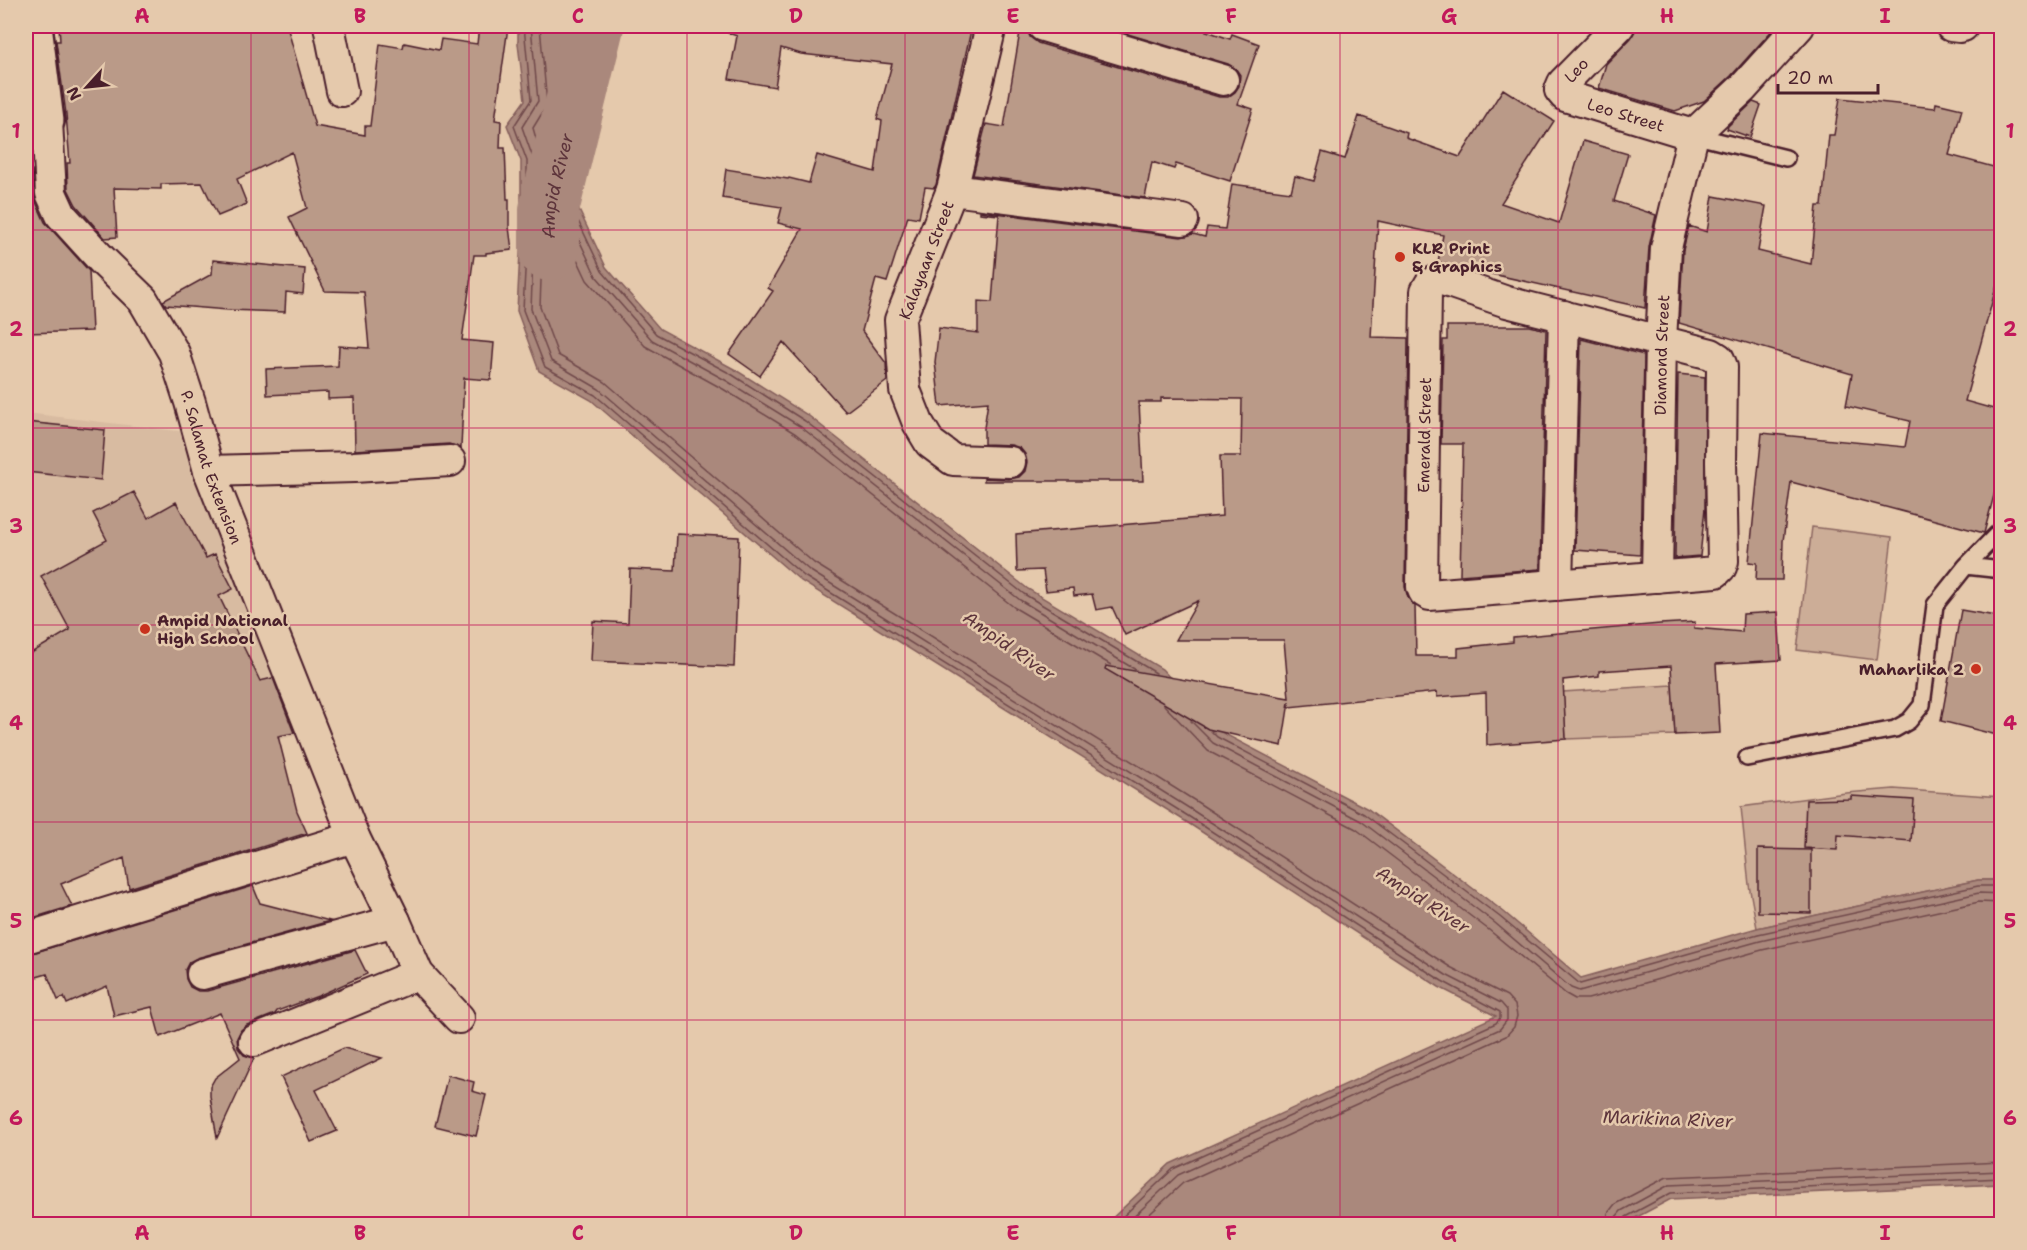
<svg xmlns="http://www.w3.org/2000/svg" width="2027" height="1250" font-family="'Shantell Sans',sans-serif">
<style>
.built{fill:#d8bba1}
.green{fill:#ccad97;stroke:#8b6661;stroke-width:1.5}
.water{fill:#aa887b;stroke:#845e5b;stroke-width:1.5}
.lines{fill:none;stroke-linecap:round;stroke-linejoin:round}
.shore{stroke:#70494b;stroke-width:1.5}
.river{stroke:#aa887b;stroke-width:60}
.building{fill:#ba9a88;stroke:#4a1f2b;stroke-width:1.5}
.service-casing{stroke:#4a1f2b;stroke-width:20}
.minor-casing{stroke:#4a1f2b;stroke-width:34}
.tertiary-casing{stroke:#4a1f2b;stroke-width:38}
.service{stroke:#e5c9ac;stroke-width:15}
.minor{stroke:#e5c9ac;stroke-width:30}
.tertiary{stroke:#e5c9ac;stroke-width:33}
.grid{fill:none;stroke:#c2185b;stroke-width:1.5;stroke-opacity:0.55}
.poi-dot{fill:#c8321e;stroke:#e5c9ac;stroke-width:2}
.labels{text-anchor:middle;stroke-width:5;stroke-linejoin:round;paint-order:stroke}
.street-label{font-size:16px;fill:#4a1f2b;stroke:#e5c9ac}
.poi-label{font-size:16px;font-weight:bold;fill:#4a1f2b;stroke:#e5c9ac;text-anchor:start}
.water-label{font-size:18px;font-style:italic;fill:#5d343b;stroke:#e5c9ac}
.neatline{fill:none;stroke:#c2185b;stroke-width:2}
.grid-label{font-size:20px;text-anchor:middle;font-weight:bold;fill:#c2185b}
</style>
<rect width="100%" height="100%" fill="#e5c9ac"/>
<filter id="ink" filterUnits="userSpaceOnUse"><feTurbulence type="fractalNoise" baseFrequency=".0167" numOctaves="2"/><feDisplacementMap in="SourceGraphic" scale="12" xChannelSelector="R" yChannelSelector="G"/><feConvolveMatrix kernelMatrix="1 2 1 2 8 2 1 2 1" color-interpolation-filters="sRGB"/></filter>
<g filter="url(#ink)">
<!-- built -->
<path class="built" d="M26,413l168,20 108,301 -276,68z"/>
<!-- green -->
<path class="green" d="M1812,527l80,10 -15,123 -80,-10z
M1672,685l3,50 -109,4 -3,-47z
M1894,789l107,8v83h-23l-221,48 -8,-43 -8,-78 105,-14z"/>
<!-- water -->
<path class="water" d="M518,26h78l-37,142 47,99 54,62 74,40 75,47 219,173 134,80 57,62 149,78 136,103 77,66 176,-50 221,-48h23v304l-330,15 -47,25h-518l64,-60 326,-148 -57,-29 -254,-166 -384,-240 -210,-181 -52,-29 -22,-60 4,-79v-71l-14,-36 18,-25 -7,-56z"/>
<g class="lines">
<!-- shore -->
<path class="shore" d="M524,26l7,74 -17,26 13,35v72l-4,77 22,57 50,28 209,181 384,240 254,165 58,31v6l-4,5 -323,146 -58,55
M531,26l7,75 -16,26 12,34v72l-3,76 20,52 48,28 210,181 383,240 254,165 55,28 6,7v10l-7,9 -322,146 -52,49
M540,26l7,79 -14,23 4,14 3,1 3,-2 29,-115
M582,26l-36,143 50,107 56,64 75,41 74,46 219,173 116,70
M589,26l-36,142 49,103 54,63 75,40 74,47 219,173 132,79
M1111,665l-96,-57 -219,-174 -73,-45 -78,-43 -58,-66 -38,-81h-5l-4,108 18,48 47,27 209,181 383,239 253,165 57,29 8,9 2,11 -3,11 -8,9 -323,147 -44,41
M1164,705l44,46 148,78 133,101 77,64 9,5h13l174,-49 217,-48 23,1
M1191,721l22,22 148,78 134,102 76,65 8,3 181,-50 219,-48 23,1
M1211,731l6,6 147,77 136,103 80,67 178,-50 220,-48h24
M1606,1224l2,-11 7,-9 52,-27 335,-15
M1615,1224l1,-7 5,-6 48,-26 333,-14
M1622,1224l4,-7 45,-24 331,-15"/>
<!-- river -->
<path class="river" id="s1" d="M549,251v-41l45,-184"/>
</g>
<!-- building -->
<path class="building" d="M59,26h228l28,100 50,9v-9h5l10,-82 23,4 1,-5 35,7 2,-11 36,5 2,-18 29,1 -13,93 6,1 -1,27h5l2,51h2v28l3,23 -26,3v2h-12l-12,85 32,3 -3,37 -27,-2 -3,70 -12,-4 -94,6 -1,-52 -26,1v-7l-61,3 -1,-26 72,-3 1,-20 30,2 -5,-56 -39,-1 -36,-74 18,-9 -15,-56 -55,27 10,25 -29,12 -16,-33 -41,1v5l-47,-1 3,49 -12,1 -29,-33 -8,-16 -1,-26h3l-4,-49 -10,-73h4z
M729,26h243l-36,159 -2,3 -9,-1 -6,31 -11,-2 -21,66 -11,-3 -14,52 24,32 1,18 -41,31 -63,-70 -23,34 -31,-22 44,-63 -5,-3 34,-59 -24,-6 4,-16 -60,-9 4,-29 62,10 1,-1 20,5 8,-28 58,17 7,-51 -5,-2 15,-55 -91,-10 -20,-6 -6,39 -46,-8 8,-43 -9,-3z
M1021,26h5l4,11 8,6 181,54h9l7,-5 4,-6 1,-11 -4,-6 -8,-5 -127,-38h91l38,13 2,-5 27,10 -21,60 15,5 -23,72 -54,-17 -2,5 -22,-7 -7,36 -172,-23 13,-51 18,3z
M1636,26h140l-45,50 -27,25 -29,10 -76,-23 7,-24 25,-26 4,-7z
M1503,89l51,32 -53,82 58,20 24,-82 45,13 -14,47 42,14 -7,32 -4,61 -207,-46 5,-27 -65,-14 -7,116 37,1 -3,249 3,11 7,8 1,50h42v-8l55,-6v-5l147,-13 35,-2 -1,6 48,4 1,-18 35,-2 3,48 -65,4 4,69 -45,2 -4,-69 -72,5v5l-36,4 3,59 -79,6 -1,-52 -49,4v-5l-148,15v-5l-7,44 -74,-17 -103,-60 1,-3 183,32 -5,-58h-108l22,-39 -73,34 -13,-28 -16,3 -4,-16 -18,2 -1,-8 -27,3 -3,-21 -26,1 -1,-37 206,-18 -2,-60h21l1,-57 -81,-1v4h-22l4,79h-159v-3l25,1 10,-2 6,-6 2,-9 -2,-8 -5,-6 -9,-3 -27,-1v-16l4,-26 -48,4 -5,-44 4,-34 39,5v-32l14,1 7,-87 -19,-2v-2l201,26 12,-3 12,3 2,-10 18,2 7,-45 59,8 4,-16 19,5 8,-29 23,7 14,-43 48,17 -1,5 54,19z
M1840,98l95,10 1,-5 26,6 -13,46 52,14v116l-4,-1 -32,117 36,10v58l-17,64 -193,-51 -8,59 -1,39h-26l1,-17 -8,-1 13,-129 143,14 5,-26 -64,-15 6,-32 -173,-51 4,-73 6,-24 18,6 6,-36 53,10 -8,45 53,13 6,-58h5l7,-71h5z
M1753,102l8,3 -11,32 -23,-8 1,-3z
M32,170l3,30 10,22 44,49 3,60 -66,2v-162z
M213,260l92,9 -2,25 -17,-2 -1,20 -57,-2 -62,-5 -3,-4 49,-27z
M1447,326h83l16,4 -6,239 -80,6 3,-131h-22l2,-104h4z
M1581,339l63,16 -4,200 -65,-5z
M1678,374l27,3v131l-5,48 -25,2z
M26,422l79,8 -4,50 -75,-8z
M134,492l14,26 28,-16 30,56 9,-4 18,35 -14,7 41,85 13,-3 21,55 -16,3 19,75 10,22 -178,55 -5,-30 -63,26 11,22 -46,14v-264l44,-26 -29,-54 66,-36 -14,-27z
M677,534l62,3 -5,130 -143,-6 2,-40 35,2 2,-54 45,2z
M1961,610l40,7v119l-60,-15z
M1851,796l63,4 -3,41 -73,-6 -1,15 -33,-2 2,-48 45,-1z
M1758,849l53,1v63l-53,-1z
M253,886l7,17 70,18 -133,37 -8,4 -4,8 1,9 4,8 8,4h9l148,-41 12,24 -49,22 -41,15 -2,3 -28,11 -6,5 -4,8 1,10 6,7 10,3 -37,80 -7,-42v-9l5,-9 25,-20 -20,-45 -60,24 -8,-30 -38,9 -7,-30 -40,18 -3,-7 -6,3 -11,-26 -21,6v-25z
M344,1048l38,10 -66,32 21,41 -26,11 -30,-65z
M448,1075l26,7 -2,9 14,4 -10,41 -41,-10z"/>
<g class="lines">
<!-- service casing -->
<g class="service-casing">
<path id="service" d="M1693,135l93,23
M1966,566l36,-37
M1747,758l148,-29 14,-8 13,-16 13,-100 31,-39 36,4"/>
</g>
<!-- minor casing -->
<g class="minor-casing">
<g id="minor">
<path d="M329,26l13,65"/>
<path d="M991,26l-39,164 -52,130 5,70 13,33 12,20 23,17 57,2"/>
<path d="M1043,26l180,54"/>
<path id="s2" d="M1619,26l-56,57 -3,7 5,6 128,39"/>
<path d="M1951,26l8,1 4,-1"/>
<path id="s3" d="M47,121l4,72 10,22 41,45 41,40 31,53 16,49 19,69 145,366 41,84 23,53 41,44"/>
<path d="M1693,135l50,-47 56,-62"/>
<path d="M952,190l231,30"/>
<path d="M1440,279l67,23 204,52 8,5 3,8 -1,95 2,99 -2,6 -5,5 -287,23 -5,-3 -2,-5 4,-296 4,-7z"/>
<path d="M209,471l145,-4 96,-6"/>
<path id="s4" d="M1657,577l4,-236 5,-93 27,-113"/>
<path d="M1557,585l7,-269"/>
<path d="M26,938l328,-101"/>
<path d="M202,974l193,-53"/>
<path d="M254,1041l164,-67"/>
</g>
</g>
<!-- tertiary casing -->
<g class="tertiary-casing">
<path id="tertiary" d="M26,131l21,-10 -12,-95"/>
</g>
<!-- service -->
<use href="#service" class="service"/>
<!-- minor -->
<use href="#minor" class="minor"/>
<!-- tertiary -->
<use href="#tertiary" class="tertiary"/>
</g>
</g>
<!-- grid -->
<path class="grid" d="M251,26v1198M469,26v1198M687,26v1198M905,26v1198M1122,26v1198M1340,26v1198M1558,26v1198M1776,26v1198M26,230h1976M26,428h1976M26,625h1976M26,822h1976M26,1020h1976"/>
<!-- markers -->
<g class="poi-dot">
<circle cx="1400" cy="257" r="6"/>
<circle cx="145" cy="629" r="6"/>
<circle cx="1976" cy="669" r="6"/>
</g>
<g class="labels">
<!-- street labels -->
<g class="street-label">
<text transform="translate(1576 70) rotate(-48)" y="6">Leo</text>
<text dy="6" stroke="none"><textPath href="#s2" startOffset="159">Leo Street</textPath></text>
<text transform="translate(926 260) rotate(-69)" y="6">Kalayaan Street</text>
<text dy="6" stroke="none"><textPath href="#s4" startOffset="222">Diamond Street</textPath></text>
<text transform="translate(1424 435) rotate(-89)" y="6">Emerald Street</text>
<text dy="6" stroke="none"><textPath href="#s3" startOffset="396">P. Salamat Extension</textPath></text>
</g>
<!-- poi labels -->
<g class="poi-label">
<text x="1412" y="254">KLR Print<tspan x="1412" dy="18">&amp; Graphics</tspan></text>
<text x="157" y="626">Ampid National<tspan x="157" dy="18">High School</tspan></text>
<text x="1964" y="675" text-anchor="end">Maharlika 2</text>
</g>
<!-- water labels -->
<g class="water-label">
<text dy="6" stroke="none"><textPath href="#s1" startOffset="66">Ampid River</textPath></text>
<text transform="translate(1009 646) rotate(35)" y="6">Ampid River</text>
<text transform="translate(1423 900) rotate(33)" y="6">Ampid River</text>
<text transform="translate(1668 1119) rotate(2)" y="6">Marikina River</text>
</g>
</g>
<!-- margin -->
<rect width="2027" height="1250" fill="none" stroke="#e5c9ac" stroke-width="66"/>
<!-- north arrow -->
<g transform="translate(87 87) rotate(243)" stroke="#e5c9ac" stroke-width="4.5" paint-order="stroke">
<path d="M0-4.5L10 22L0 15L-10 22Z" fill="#4a1f2b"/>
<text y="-9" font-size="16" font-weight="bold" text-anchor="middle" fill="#4a1f2b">N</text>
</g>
<!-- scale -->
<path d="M1778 84v9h100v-9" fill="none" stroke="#4a1f2b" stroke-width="3"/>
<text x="1787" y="84" font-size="18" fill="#4a1f2b" stroke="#e5c9ac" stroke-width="4.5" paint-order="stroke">20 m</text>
<rect x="33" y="33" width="1961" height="1184" class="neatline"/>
<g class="grid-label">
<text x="142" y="23">A</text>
<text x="360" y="23">B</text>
<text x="578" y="23">C</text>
<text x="796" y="23">D</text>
<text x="1013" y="23">E</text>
<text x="1231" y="23">F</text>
<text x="1449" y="23">G</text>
<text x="1667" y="23">H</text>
<text x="1885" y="23">I</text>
<text x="16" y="138">1</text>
<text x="2010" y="138">1</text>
<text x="16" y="336">2</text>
<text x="2010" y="336">2</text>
<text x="16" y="533">3</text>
<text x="2010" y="533">3</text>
<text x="16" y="730">4</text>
<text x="2010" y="730">4</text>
<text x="16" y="928">5</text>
<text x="2010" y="928">5</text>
<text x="16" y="1125">6</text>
<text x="2010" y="1125">6</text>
<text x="142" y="1240">A</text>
<text x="360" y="1240">B</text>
<text x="578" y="1240">C</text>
<text x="796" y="1240">D</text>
<text x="1013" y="1240">E</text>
<text x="1231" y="1240">F</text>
<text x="1449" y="1240">G</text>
<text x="1667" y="1240">H</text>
<text x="1885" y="1240">I</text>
</g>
</svg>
